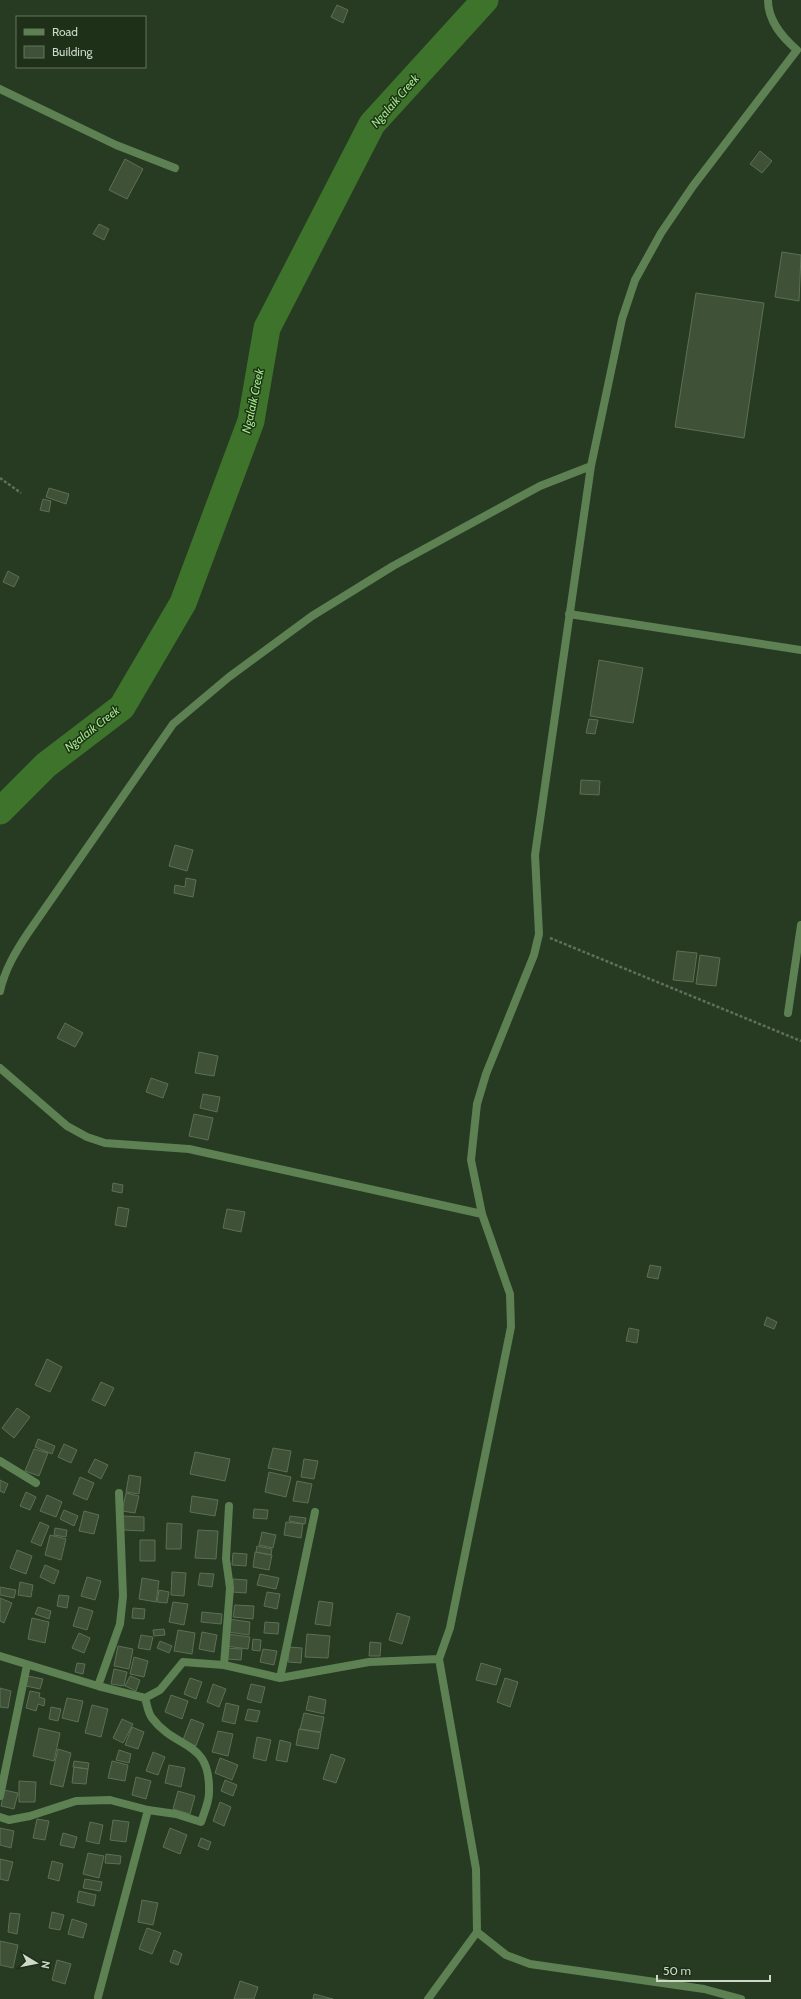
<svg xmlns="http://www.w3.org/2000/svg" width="801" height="1999" font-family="Cabin,sans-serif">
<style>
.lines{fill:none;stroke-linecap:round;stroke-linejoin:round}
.river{stroke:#3e732b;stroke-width:27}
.building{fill:#3f5238;stroke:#5b7055}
.path{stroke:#5f705b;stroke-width:2.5;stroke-dasharray:3 2;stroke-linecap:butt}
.lane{stroke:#5d8152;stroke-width:8}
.street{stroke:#5d8152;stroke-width:8}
.labels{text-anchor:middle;stroke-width:3;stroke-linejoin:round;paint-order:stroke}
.water-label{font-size:12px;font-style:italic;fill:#9fea87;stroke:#1e3018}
</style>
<rect width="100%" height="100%" fill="#273a22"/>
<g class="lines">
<!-- river -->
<path class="river" d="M0,811l46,-46 76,-58 61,-104 68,-182 16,-93 105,-204 113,-124"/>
</g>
<!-- building -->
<path class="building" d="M337,5l11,5 -5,13 -12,-6z
M760,151l12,10 -10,12 -12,-9z
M125,159l18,10 -16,30 -18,-9z
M99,224l10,5 -5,11 -11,-6z
M782,252l19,3 -2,46 -24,-4z
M696,293l68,10 -20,135 -69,-11z
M49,488l20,6 -3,10 -20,-7z
M43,499l8,2 -2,11 -9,-2z
M8,571l11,6 -5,10 -11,-5z
M599,660l44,8 -10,55 -43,-7z
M589,719l9,1 -3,14 -9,-1z
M581,780l19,1 -1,14 -19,-1z
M175,845l18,5 -6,21 -18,-5z
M186,878l10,2 -3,17 -19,-4 1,-8 10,2z
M677,951l20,2 -4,29 -20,-2z
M700,955l20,3 -4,28 -20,-2z
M65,1023l18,10 -8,14 -18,-9z
M199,1052l19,4 -4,20 -19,-3z
M151,1078l17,6 -5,14 -17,-6z
M203,1094l17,3 -3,15 -17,-4z
M194,1114l19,4 -5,22 -19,-4z
M113,1183l10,2 -1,8 -10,-2z
M118,1207l11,2 -3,18 -11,-2z
M227,1209l18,3 -4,20 -18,-4z
M650,1265l11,2 -3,12 -11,-2z
M767,1317l10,5 -3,7 -10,-4z
M629,1328l10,2 -2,13 -11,-2z
M47,1359l15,8 -12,25 -15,-7z
M101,1382l13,6 -9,18 -13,-6z
M17,1408l13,9 -16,21 -12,-10z
M38,1439l17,7 -3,8 -17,-7z
M64,1444l13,6 -6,13 -13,-6z
M273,1448l18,3 -4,21 -19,-4z
M34,1449l14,4 -9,23 -14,-5z
M195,1452l35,7 -5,22 -35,-7z
M95,1459l13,6 -7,14 -13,-7z
M304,1459l14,2 -4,18 -13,-2z
M269,1472l22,5 -5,20 -21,-5z
M129,1475l12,2 -2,17 -13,-2z
M80,1477l14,6 -7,17 -14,-6z
M0,1480l8,4 -4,9 -4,-2z
M297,1481l15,3 -4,19 -15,-2z
M26,1492l10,5 -6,13 -10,-4z
M126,1493l13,3 -4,17 -13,-2z
M47,1495l15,7 -6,15 -16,-6z
M192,1496l26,4 -3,16 -25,-4z
M254,1509l14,1 -1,9 -14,-1z
M64,1510l14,6 -4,10 -14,-7z
M84,1511l15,4 -5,19 -15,-3z
M123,1516l21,1v14l-21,-1z
M290,1516l16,2 -1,6 -16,-3z
M40,1522l9,4 -8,20 -10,-4z
M286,1522l17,2 -2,14 -17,-3z
M167,1523l15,1 -1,25h-15z
M55,1528l12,2 -1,7 -12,-2z
M198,1530l20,1 -2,28 -21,-1z
M262,1532l14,3 -3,13 -14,-3z
M50,1535l16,4 -5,21 -16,-5z
M140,1540h15v21h-15z
M257,1546l15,3 -1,6 -15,-3z
M17,1550l15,6 -6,18 -16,-6z
M255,1552l17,3 -3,15 -16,-3z
M233,1553l14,1 -1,12 -14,-1z
M45,1565l14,6 -5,13 -14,-7z
M172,1572l14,1 -2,23 -13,-1z
M200,1573l14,1 -2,13 -14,-2z
M260,1574l19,4 -3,11 -19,-4z
M87,1577l14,4 -6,19 -14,-4z
M142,1578l17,3 -3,21 -17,-3z
M233,1579l14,1 -1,13 -14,-1z
M20,1582l13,3 -2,12 -13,-2z
M0,1587l16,3 -2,8 -14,-3z
M159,1590l10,2 -2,11 -10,-1z
M267,1592l13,2 -3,15 -13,-3z
M59,1595l10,1 -2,12 -10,-2z
M0,1598l12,5 -8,20 -4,-2z
M319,1601l14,2 -3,23 -15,-2z
M173,1602l15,2 -4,21 -15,-3z
M235,1605l19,1 -1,13 -20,-2z
M38,1607l13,4 -2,8 -14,-5z
M79,1607l14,4 -6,19 -14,-4z
M133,1608l12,1 -1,10 -12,-1z
M202,1612l20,2 -1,10 -20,-2z
M397,1613l13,4 -8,27 -13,-4z
M32,1618l17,4 -4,21 -17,-4z
M229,1619l21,3 -1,13 -21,-3z
M265,1622l14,1 -1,11 -14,-1z
M164,1629l1,6 -11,1 -1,-6z
M178,1630l17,3 -3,21 -18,-3z
M202,1632l15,3 -3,17 -15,-3z
M79,1633l11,5 -6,15 -12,-5z
M228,1634l22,3 -2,12 -22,-3z
M307,1634l23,2 -2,22 -23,-1z
M141,1635l12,2 -3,13 -12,-2z
M253,1639l8,1 -1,11 -8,-1z
M160,1641l12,5 -3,7 -12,-5z
M370,1642l11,1 -1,13h-11z
M118,1646l15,3 -4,20 -15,-3z
M289,1647l13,1 -1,15 -13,-1z
M226,1648l16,1 -1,11 -15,-1z
M263,1649l14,2 -3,14 -14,-3z
M134,1657l14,4 -4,16 -14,-3z
M77,1663l8,1 -2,10 -8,-2z
M481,1663l20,6 -5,16 -20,-5z
M114,1669l13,3 -3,14 -13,-2z
M28,1676l15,3 -3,10 -14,-3z
M130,1676l10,4 -4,11 -11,-5z
M190,1678l12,4 -6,17 -12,-5z
M505,1678l13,4 -8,25 -13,-5z
M213,1684l13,5 -7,18 -12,-5z
M251,1684l14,3 -4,16 -14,-4z
M0,1688l11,3 -3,17 -8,-1z
M30,1691l10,2 -1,4 6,2 -1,7 -6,-2 -2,7 -10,-3z
M171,1695l17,6 -6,18 -17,-7z
M309,1696l17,4 -2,14 -18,-4z
M67,1698l16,3 -5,21 -16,-4z
M226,1703l13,3 -4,18 -13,-3z
M92,1705l16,4 -7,28 -16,-4z
M51,1707l10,2 -3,12 -9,-2z
M248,1709l12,2 -3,11 -12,-2z
M304,1713l20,4 -3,15 -21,-3z
M122,1719l11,5 -10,19 -10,-5z
M191,1719l13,5 -8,22 -13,-6z
M132,1727l12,5 -6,17 -13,-4z
M39,1728l21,5 -6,28 -21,-5z
M299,1729l22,4 -3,16 -22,-4z
M218,1731l15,3 -5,22 -16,-4z
M257,1737l14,3 -5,21 -13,-3z
M280,1740l11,3 -4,19 -11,-2z
M58,1749l13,4 -8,34 -13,-3z
M119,1750l12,4 -2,9 -13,-3z
M153,1752l12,5 -7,18 -12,-4z
M331,1754l14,5 -9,24 -13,-4z
M220,1758l18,7 -6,15 -17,-7z
M74,1761l15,2 -1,6 -15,-2z
M112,1761l16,4 -3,16 -17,-3z
M169,1765l16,3 -4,19 -16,-4z
M74,1767l14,2 -2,15 -14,-1z
M136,1777l15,4 -5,18 -14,-4z
M225,1780l12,5 -4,11 -12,-5z
M19,1781l17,1 -1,20h-16z
M4,1790l14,3 -4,16 -13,-3z
M178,1791l17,5 -5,18 -17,-5z
M220,1802l11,5 -7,19 -11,-5z
M37,1819l12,2 -4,19 -12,-2z
M113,1820l16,2 -3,20 -16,-2z
M90,1822l13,3 -4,19 -13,-3z
M0,1828l14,3 -3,17 -11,-3z
M170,1828l17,7 -7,19 -17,-7z
M63,1833l14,4 -3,11 -14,-3z
M201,1838l10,4 -3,8 -10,-4z
M88,1853l16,3 -5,22 -16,-4z
M106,1854l15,2 -1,8 -15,-1z
M0,1859l13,3 -5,19 -8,-2z
M52,1861l11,3 -4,17 -11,-3z
M85,1879l17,3 -2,9 -17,-3z
M79,1891l17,4 -2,11 -17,-4z
M142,1900l16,3 -5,22 -15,-3z
M52,1912l12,3 -4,15 -11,-2z
M10,1913l10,1 -3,20 -9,-2z
M72,1919l15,5 -4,14 -15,-4z
M147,1928l14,5 -9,21 -13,-5z
M0,1941l18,4 -5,23 -13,-3z
M174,1950l8,4 -4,11 -8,-3z
M57,1960l14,4 -6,20 -13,-4z
M240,1981l18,6 -4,12h-20z
M314,1994l19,5h-20z"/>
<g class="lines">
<!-- path -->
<path class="path" d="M0,478l21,15
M550,938l251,103"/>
<!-- lane -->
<path class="lane" d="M788,1013l13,-88"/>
<!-- street -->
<path class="street" d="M0,89l116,56 59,23
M569,614l232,36
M0,991c5,-22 16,-40 28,-58l145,-209 56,-47 83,-61 81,-50 147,-80 51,-20 31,-147 13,-39 26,-47 32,-47 104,-136c-15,-13 -29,-29 -29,-50
M0,1068l67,58 20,11 18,6 84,6 293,65
M0,1461l36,22
M0,1656l98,30 47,12 15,-8 23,-28 41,3 56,13 89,-16 70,-3 11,-31 61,-301 -1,-33 -28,-80 -11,-54 6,-56 9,-30 48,-119 5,-21 -4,-79 56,-389
M224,1665l6,-77 -4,-29 3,-53
M280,1678l35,-166
M98,1686l22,-62 3,-28 -4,-103
M0,1796l27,-131
M0,1817l9,3 21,-4 46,-15 34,-1 38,10 28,4 25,8c3,-9 8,-20 8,-29 2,-54 -32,-42 -57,-75 -4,-5 -5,-14 -7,-20
M477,1932l29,23 24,9 174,25 37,10
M98,1997l50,-187
M428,1999l49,-67 -1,-63 -37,-210"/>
</g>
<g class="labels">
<!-- water labels -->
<g class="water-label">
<text transform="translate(395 101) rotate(-49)" y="4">Ngalaik Creek</text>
<text transform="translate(253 401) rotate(-78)" y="4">Ngalaik Creek</text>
<text transform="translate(92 729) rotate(-38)" y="4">Ngalaik Creek</text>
</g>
</g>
<!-- legend -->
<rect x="16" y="16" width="130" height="52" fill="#1e3018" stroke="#64745f"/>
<rect x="24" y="29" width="20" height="6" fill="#5d8152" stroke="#64745f"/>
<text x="52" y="36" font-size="12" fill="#ced9ca">Road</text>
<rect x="24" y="46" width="20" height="12" fill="#3f5238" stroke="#64745f"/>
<text x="52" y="56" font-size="12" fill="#ced9ca">Building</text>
<!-- north arrow -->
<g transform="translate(36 1963) rotate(100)" stroke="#1e3018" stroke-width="3" paint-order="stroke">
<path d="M0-3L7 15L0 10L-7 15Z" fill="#ced9ca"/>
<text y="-6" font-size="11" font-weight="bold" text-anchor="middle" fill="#ced9ca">N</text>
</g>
<!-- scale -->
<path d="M657 1975v6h113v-6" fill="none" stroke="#ced9ca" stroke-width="2"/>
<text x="663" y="1975" font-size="12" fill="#ced9ca" stroke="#1e3018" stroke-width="3" paint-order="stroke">50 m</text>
</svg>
